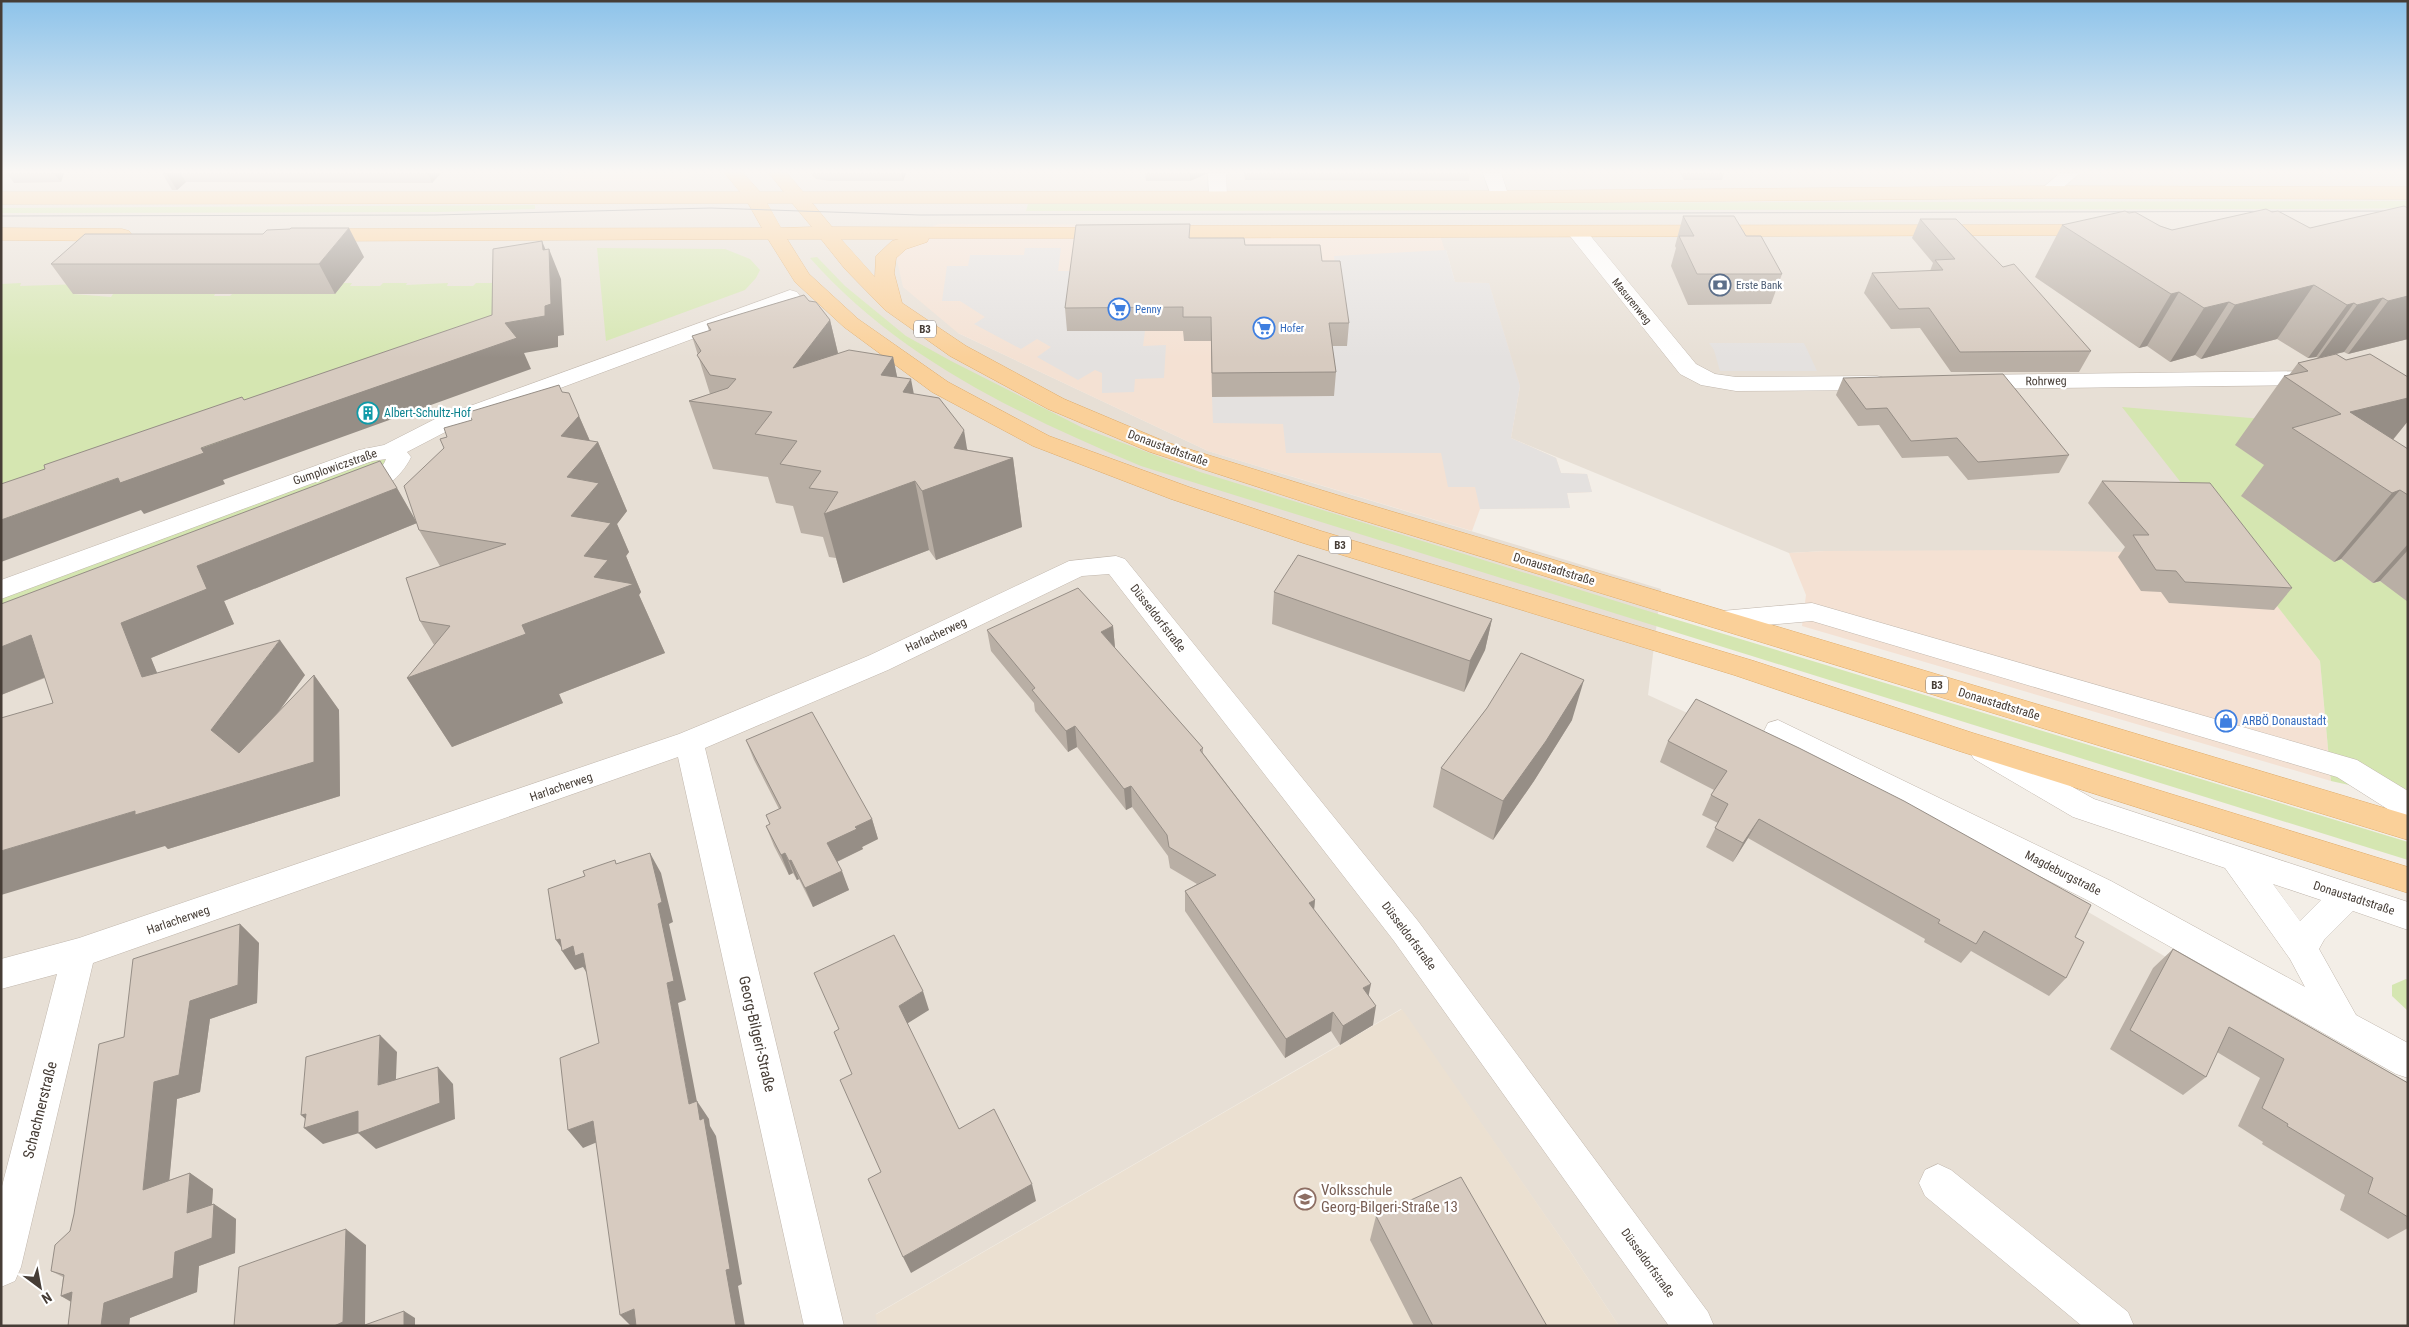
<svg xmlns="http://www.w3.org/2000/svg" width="2409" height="1327" font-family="'Roboto Condensed',sans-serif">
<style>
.residential{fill:#e7dfd5}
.commercial{fill:#f4e1d3}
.education{fill:#ebe0d1}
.green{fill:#d5e6b1}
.parking{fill:#e4e1df}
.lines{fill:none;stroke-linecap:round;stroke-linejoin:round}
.minor-casing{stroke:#c1b7ad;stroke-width:1}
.major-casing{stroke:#dfab69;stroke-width:1}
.minor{fill:#fff;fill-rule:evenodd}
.major{fill:#fad099;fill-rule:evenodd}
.tram{stroke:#969696;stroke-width:1}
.wall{fill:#b9afa5}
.shaded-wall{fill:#968e86}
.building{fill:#d7cbc0;stroke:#968e86}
.labels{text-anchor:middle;stroke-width:4.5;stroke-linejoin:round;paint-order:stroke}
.far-service-label{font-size:11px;fill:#4e5e75;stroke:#fff;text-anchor:start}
.far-street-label{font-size:11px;fill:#463d36;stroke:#fff}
.far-shop-label{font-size:11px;fill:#366cbe;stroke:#fff;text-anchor:start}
.shield{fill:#fff;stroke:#7e7772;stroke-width:1}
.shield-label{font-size:11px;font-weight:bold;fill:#463d36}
.street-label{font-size:12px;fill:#463d36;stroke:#fff}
.culture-label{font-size:12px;fill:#0d838f;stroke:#fff;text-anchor:start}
.shop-label{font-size:12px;fill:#366cbe;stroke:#fff;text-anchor:start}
.near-street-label{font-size:15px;fill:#463d36;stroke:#fff}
.near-education-label{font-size:15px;fill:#785e54;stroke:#fff;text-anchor:start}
</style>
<rect width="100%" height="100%" fill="#f3eee7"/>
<!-- residential -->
<path class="residential" d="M1,173h2407v508l-171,-127 -412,-3 -36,2 -278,-115 9,-52 -65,-104 -9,-32 -488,83 250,118 453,138 -13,106 307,140 453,262v229h-789l-49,-75 -169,-242 -525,305 2,12h-877z"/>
<!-- commercial -->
<path class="commercial" d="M568,173h127l-2,3 -14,4 -117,1z
M939,224l498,2 18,56 34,1 31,103 -9,52 45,20 5,15 26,1 5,18 -25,1 3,15 -90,1 -8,22 -264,-80 -250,-118 -55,-46 -11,-48z
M2015,550l222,4 83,107 11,120 -529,-155 4,-31 -17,-42 36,-2z"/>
<!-- education -->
<path class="education" d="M1402,1009l168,242 49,75h-741l-3,-11z"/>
<!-- green -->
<path class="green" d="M2408,201v7l-66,1 -1316,2 2,-7z
M535,205v4l-97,3 -437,1v-5z
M597,248l128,1 25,10 10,11 -4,8 -11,12 -139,51z
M817,257l28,29 61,50 45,25 132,67 117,44 448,139 760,231v18l-1267,-394c-120,-50 -243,-108 -331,-208z
M21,283l-1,3 64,-2 -11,10 38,3 2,-3h102l-1,2h16l2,-2h22l10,-11h88l-2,3h30l3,-3h24l-1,2 42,-2 -1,3h26l3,-3h20l10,65 -505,182v-246z
M2122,407l164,14 -50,24 53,38 45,79 7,-3 32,24 15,-3 20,14v204l-77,-17 -11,-120z
M385,456l9,6 -393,145v-13z
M2406,979l2,1v31l-16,-15v-11z"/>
<!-- parking -->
<path class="parking" d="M1025,248h36l-3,23h17l-8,60h78l-2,15 23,-1 -2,33 -29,1 -1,13 -32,1v-20l-7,-3 -17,10 -41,-23 14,-10 -14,-8 -16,10 -47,-25 11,-7 -25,-16h-18l5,-35h21l2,-11h54z
M1446,250l9,32 34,1 31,103 -9,52 45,20 5,15 26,1 5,18 -25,1 3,15 -90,1 -5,-22h-27l-7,-34h-155l-3,-29 -70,-1 -1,-26 121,-1 -5,-50h19l-13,-90z
M1709,343h95l13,28h-97l-6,-21z"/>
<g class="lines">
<!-- minor casing -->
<g class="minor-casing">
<path id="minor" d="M1208,173h18l1,23 -2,4h-14l-2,-4z
M1483,173h18l8,24 -2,4h-14z
M2060,173h20l-27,23h-12l-3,-4z
M1577,226l7,2 112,136 19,10 21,3 141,-1 8,2 3,5 -3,5 -8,2 -141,1 -35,-6 -21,-11 -110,-138 -3,-4 3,-4z
M790,290l7,2 3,4 -3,4 -344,128 -46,24 4,5c-10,22 -40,46 -66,39l-3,-5c10,-15 38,-13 44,-32l-14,2 -371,138v-19l358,-130 25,-5 53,-27z
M2320,371l8,2 3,5 -3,5 -8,2 -350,4 -8,-2 -3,-5 3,-5 8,-2z
M1116,556l9,3 293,362 290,391 6,14h-45l-275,-385 -285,-367 -27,2 -194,94 -183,78 139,578h-40l-126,-569 -585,206 -72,304 -6,14 -14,6v-97l56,-216 -56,15v-30l78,-21 600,-204 189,-78 201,-95z
M1812,603l545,157 51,31v27l-11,-3 -60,-38 -525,-156 -90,8 -9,-2 -4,-7 4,-7 9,-2z
M1778,720l333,161 194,106 -15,-28 -65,-91 -152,-51 -99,-58 -5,-8 5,-8 10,-3 10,3 100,56 314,103v28l-55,-19 -29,29 -5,9 37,66 52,28v35l-12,-4 -307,-173 -321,-162 -4,-8 4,-8zM2273,884l48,16 -21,21z
M1938,1164l13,6 177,142 6,14h-52l-157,-130 -6,-13 6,-13z"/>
</g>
<!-- major casing -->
<g class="major-casing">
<path id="major" d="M725,173h18l17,19h24l-15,-19h18l16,19 697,-1 547,-5 361,1v12l-361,-1 -547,5h-688l20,24 287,1 3,4 -3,4 -7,2h-183l-2,4 -21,7 -10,9 -2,15 8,30 64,43 98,53 102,43 184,57 1058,316v25l-1076,-329 -182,-59 -102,-43 -98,-53 -65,-46 -40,-41 -24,-30h-34l22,35 49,45 90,63 101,54 140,51 132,44 433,130 219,72 435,134v26l-449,-142 -225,-76 -431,-132 -132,-44 -138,-53 -101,-54 -88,-65 -49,-45 -27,-43 -453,2 -7,-2 -3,-4 3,-4 7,-2 447,-1 -14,-25 -747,1v-12h739zM767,203h25l20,24 -31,1zM841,239h58l-7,2 -16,15 -1,21z
M2095,225l7,2 3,4 -3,4 -949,3 -7,-2 -3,-4 3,-4 7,-2z
M1,228l121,1 7,2 3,4 -3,4 -7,2 -121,-1z"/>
</g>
<!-- minor -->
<use href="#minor" class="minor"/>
<!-- major -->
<use href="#major" class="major"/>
<!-- tram -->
<path class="tram" d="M1,216l434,-1 276,-7 209,7 1488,-4"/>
</g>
<!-- wall -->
<path class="wall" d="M7,173h57l-3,9 -47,1z
M162,173h279l-9,10 -246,-1 -9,8h-5z
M810,173h96l-3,8h-73l-14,-2z
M1145,173h63l-18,8h-44z
M1244,173h226l-1,8 -224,-1z
M1680,173h44l-2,7h-38z
M2408,208v131l-60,15 -4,-2 -8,2 10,6 62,17v44l-15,19 15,9v153l-28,-21 -7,2 -32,-24 -7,3 -93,-66 23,-31 -29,-20 49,-69 5,-1 9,-12 20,-5 -2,-1 -8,1 -31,-19 -76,20 -6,-4 -25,7 -23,-16 -8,2 -104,-71 27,-52 67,-12 31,13 12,4 100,-18 38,16z
M1683,216l63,20 36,38 -11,30 -83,1 -17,-39 5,-18 -1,-2z
M1920,219l83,48 88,84 -12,21h-128l-31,-44 -29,1 -27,-36 8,-20 58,-2 3,-8 -21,-25z
M1190,238l55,7 77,16 27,62 -2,23h-15l4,26 -2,24 -122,1 -1,-56h-27l-1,-10h-116l-2,-23z
M364,257l-29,37h-262l-22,-30z
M809,301l21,19 8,33 55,4 4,20 71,73 45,8 9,69 -86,33 -7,-10 -86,33 -7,-25 -7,-1 -6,-20 -22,-4 -8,-27 -17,-3 -8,-26 -55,-8 -24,-68 21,-7 -18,-58 17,-5 -2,-7z
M1843,378l226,77 -10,18 -91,7 -20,-24 -46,2 -23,-33 -21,1 -22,-31z
M562,392l17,24 11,25 8,1 29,69 -10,13 12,28 -3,4 15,36 -2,3 26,58 -106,41 4,9 -111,44 -45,-69 27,-33 -14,-24 20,-55 -21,-36 -2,-7 -193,78 10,23 -83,34 6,15 148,2 -27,38 36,-38 25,35 1,86 -172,53 -115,-146 -8,-25 -44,17v-91l396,-116 19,33 28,-73 3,-11z
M2102,481l190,107 -18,22 -105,-7 -8,-11 -20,-1 -23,-34 7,-10 -37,-44z
M1274,592l218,27 -7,31 -21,42 -192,-68z
M1113,626l2,22 88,100v5l112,147 -1,10 55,86 4,29 -33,20 -9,-14 -46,27 -100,-147v-20l12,-7 -27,-16 -2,-12 -36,-49 -6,3 -49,-63 -9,5 -33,-41 -1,-8 -43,-52 -4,-21z
M1487,708l85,12 -38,61 -41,59 -60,-33 8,-39z
M746,740l126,79 6,20 -16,8 1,2 -26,13 12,28 -36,17 -14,-28 -2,1 -4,-7 -4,2 -15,-29 -8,-20 4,-2 -4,-9 13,-6 -25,-49z
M1668,741l407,196 -9,41 -17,18 -78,-45 -10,12 -37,-21 1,-3 -177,-101 -15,24 -27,-15 12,-24 -16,-8 9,-20 3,-5 -54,-28z
M240,924l19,19 -2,60 -47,16 -10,73 -23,7 -8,81 21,-7 23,16 -1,16 2,-1 22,15 -1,34 -36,13 -2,26 -67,26 -1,8h-61l3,-24 -10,-6 2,-19 -12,-6 19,-40 54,-194z
M2173,949l235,134v145l-20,11 -48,-29 5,-15 -83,-51 1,-2 -25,-16 22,-48 -43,-26 -11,25 -23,18 -73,-46 43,-81z
M1376,1216l171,110h-133l-44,-86z"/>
<!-- shaded-wall -->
<path class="shaded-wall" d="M54,173h10l-3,9z
M166,173h14l6,9 -9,8z
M428,173h13l-9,10z
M902,173h4l-3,8z
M1190,173h18l-18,8z
M349,228l15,29 -29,37 -16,-30z
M542,241l7,17v-9l12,30 3,56 -6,1v11l-34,6 7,16 -308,111 2,4 -81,30 -3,-4 -140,52v-42l260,-93 244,-104 38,-73z
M2314,285l-37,54 -76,20 34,-54z
M2179,292l-32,54 -8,2 32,-54z
M2408,296v43l-60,15 40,-53z
M2383,298l-39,54 -26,6 39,-53z
M2229,302l-34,53 -25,7 34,-54z
M2354,303l-38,54 -8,1 39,-53z
M830,320l16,67 -53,-19z
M893,357l14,68 -26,-50z
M911,379l13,68 -21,-55z
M2408,398v23l-32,39 -26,-48z
M579,416l14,32 5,-6 29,69 -10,13 12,28 -3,4 15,36 -2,3 26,58 -106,41 4,9 -111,44 -45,-69 115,-53 62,-69 -13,-40 -4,-39 -6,-41z
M964,430l7,43 42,-15 9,69 -86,33 -14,-69 32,-43z
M915,481l14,69 -86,33 -19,-69z
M397,488l20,35 -193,78 10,23 -83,34 22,54 -31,-35 -21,-54 76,-57z
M2400,490l-59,69 -7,3 58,-69z
M2408,544v6l-28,31 -7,2z
M1492,619l-7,31 -21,42 6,-31z
M1113,626l2,22 -14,-16z
M31,635l32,35 -62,25v-48z
M280,640l25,35 -65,90 -29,-35z
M314,675l25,35 1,86 -172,53 -3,-3 -164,49v-44l134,-40 179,-49z
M1584,680l-12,40 -38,61 -41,59 10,-39z
M1075,726l2,21 -9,5 -2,-21z
M1131,786l1,21 -6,3 -2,-21z
M872,819l6,20 -16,8 1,2 -29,14 -7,-20 28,-16z
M1759,819l-11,19 -15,24 10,-19z
M650,853l11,20 12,49 -4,2 17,76 -8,3 20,104 -1,-6 12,18 1,7 6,10 26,148 -4,2 7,40h-9l-47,-222 -22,-121 -9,-79z
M785,853l8,20 -4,2 -8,-20z
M791,860l8,19 -2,1 -8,-19z
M842,871l7,19 -36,17 -8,-19z
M1315,900l-2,20 -4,-17z
M240,924l19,19 -2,60 -47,16 -10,73 -23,7 -10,106 -24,-15 11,-108 36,-81z
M560,939l13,7 10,7 5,22 -5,-8 -8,3 -13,-19 1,-1 -7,-10z
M1371,984l-4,19 -4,-15z
M923,991l6,19 -24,15 -6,-19z
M1376,1006l-3,19 -33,20 3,-19z
M1333,1012l-2,19 -46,27 1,-19z
M380,1035l17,17 -2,50 -17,-17z
M438,1067l15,17 2,35 -79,30 -18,-16h1l-36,11 -19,-16 8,-3 -11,-10z
M593,1121l14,17 -24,10 -15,-18z
M190,1173l23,16 -3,40 -23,-16z
M1032,1184l4,17 -125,72 -8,-16z
M214,1204l22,15 -1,34 -36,13 -2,26 -67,26 -1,8h-28l3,-23 71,-51z
M346,1229l20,16 -1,81h-31z
M72,1292l16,19 -27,-15z
M634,1309l9,17h-12l-11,-11z
M404,1311l11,7v8h-11z"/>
<!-- building -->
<path class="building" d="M2404,206l4,2v88l-20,5 -5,-3 -26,7 -3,-2 -7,2 -33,-20 -79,20 -6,-3 -25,6 -25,-16 -8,2 -109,-69 63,-14 4,2 6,-1 25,14 12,4 94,-21 6,3 6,-1 32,17z
M1683,216h51l12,20h15l21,38h-85l-18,-38h15z
M1920,219h36l47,48 11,-3 77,87 -131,1 -31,-44 -30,1 -27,-36 71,-3 -8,-10 20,-1z
M1190,224l-1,14h55l1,7h75l2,16h18l9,62h-20l7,49 -124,1 -1,-56h-28v-10l-118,1 11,-83z
M291,228h58l-30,36h-268l34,-30h178l4,-4 23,-1z
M542,241l1,9 6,-1 2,55 -6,2v10l-40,7 12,15 -316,110 3,5 -84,30 -2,-5 -117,42v-36l44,-15 -1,-4 198,-68 2,3 248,-85 1,-66z
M804,295l5,6 7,1 14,18 -37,48 56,-18 44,7 -12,18 30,4 -8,13 36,6 25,32 -10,18 59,10 -91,33 -7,-10 -91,33 14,-22 -29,-4 12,-17 -41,-7 17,-23 -42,-7 17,-22 -83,-11 39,-13 8,-9 -26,-4 -13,-20 4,-4 -9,-15 19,-6 -4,-6z
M2336,354l10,6 24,-6 38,23v21l-58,14 58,37v46l-8,-5 -8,3 -100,-65 49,-14 -57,-38 24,-5 -10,-8z
M2003,374l66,81 -91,7 -21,-24 -46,3 -24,-33 -21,1 -23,-31z
M559,385l3,7 7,1 10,23 -18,20 37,6 -31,35 32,6 -28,33 40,7 -27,33 24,4 -14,17 40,7 -112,41 4,9 -119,44 43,-52 -30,-5 -14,-43 100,-34 -87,-14 -15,-44 40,-38 -4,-9 7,-2 -3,-9 28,-8 -3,-8z
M380,461l17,27 -200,78 10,23 -86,34 21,54 138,-37 -69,90 28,23 75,-78v87l-179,53v-4l-134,40v-133l52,-15 -22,-68 -30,12v-43z
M2102,481l108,2 82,105 -107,-6 -9,-11 -20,-1 -23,-35h16z
M1298,555l194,64 -22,42 -196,-69z
M1078,588l35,38 -12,6 102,116 -3,2 115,150 -6,3 62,81 -8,4 13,18 -33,20 -10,-14 -47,27 -101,-148 31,-16 -47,-28 -2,-12 -36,-49 -7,3 -49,-63 -9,5 -34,-41 3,-2 -48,-58z
M1521,653l63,27 -38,61 -43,60 -62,-33 46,-60z
M1696,699l103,49 105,53 187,104 -16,32 9,5 -18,36 -82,-47 -8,13 -38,-21 2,-3 -181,-101 -16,24 -28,-15 13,-24 -17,-9 16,-24 -59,-30z
M812,712l60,107 -17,8 2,2 -30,14 15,28 -37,17 -14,-28 -2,1 -4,-8 -4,2 -15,-29 4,-2 -4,-9 15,-7 -35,-68z
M650,853l12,49 -4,2 16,77 -7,2 22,121 8,-3 3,19 4,-2 26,151 -4,1 10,56h-100l-2,-17 -14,6 -27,-194 -25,9 -8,-72 39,-15 -16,-90 -8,3 -2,-10 -11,5 -2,-12 -4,1 -8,-51 37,-13 -2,-5 32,-11 1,4z
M240,924l-2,61 -48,16 -11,74 -25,7 -11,108 47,-17 -3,40 27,-9 -2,34 -37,14 -2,26 -69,25 -3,23h-33l4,-34 -11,4 3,-21 -13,-4 4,-26 15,-14 4,-17 25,-170 25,-7 9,-78z
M894,935l29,56 -24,15 60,123 35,-20 38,75 -129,73 -35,-78 13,-7 -41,-92 12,-6 -18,-42 5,-3 -25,-56z
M2173,949l235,134v134l-40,-24 5,-15 -86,-52 1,-2 -26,-16 22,-49 -55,-32 -23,50 -76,-47z
M380,1035l-2,50 60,-18 2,36 -82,30v-22l-54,17 2,-14 -5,1 5,-58z
M1461,1177l86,149h-114l-57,-110z
M346,1229l-3,93 -9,4h-100l5,-59z
M404,1311v15h-42z"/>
<!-- sky -->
<linearGradient id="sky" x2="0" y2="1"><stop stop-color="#8dc3ea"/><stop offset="0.48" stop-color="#faf7f4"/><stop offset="1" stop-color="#faf7f4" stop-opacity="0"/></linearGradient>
<rect width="2409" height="358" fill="url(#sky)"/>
<!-- icons -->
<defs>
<g id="bank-ring" transform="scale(1.125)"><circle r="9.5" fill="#fff" stroke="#5c6f8a" stroke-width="1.5"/><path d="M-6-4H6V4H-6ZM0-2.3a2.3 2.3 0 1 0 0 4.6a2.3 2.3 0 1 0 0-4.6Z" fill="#5c6f8a"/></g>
<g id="supermarket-ring" transform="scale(1.125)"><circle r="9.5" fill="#fff" stroke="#3f7fe0" stroke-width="1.5"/><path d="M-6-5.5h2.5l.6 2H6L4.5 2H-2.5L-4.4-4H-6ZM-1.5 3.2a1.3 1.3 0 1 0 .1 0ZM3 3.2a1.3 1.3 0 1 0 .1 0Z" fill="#3f7fe0"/></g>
<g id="building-ring" transform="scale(1.125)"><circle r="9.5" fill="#fff" stroke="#0f9aa8" stroke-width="1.5"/><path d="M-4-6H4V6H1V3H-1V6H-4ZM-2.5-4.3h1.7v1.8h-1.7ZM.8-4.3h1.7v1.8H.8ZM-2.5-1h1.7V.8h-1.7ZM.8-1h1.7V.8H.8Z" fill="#0f9aa8"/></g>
<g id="shop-ring" transform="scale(1.125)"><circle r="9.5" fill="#fff" stroke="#3f7fe0" stroke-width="1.5"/><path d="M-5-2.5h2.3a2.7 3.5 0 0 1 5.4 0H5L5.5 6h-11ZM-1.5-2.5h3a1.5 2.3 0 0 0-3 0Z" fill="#3f7fe0"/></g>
<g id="school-ring" transform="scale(1.125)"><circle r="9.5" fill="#fff" stroke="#8d6e63" stroke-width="1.5"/><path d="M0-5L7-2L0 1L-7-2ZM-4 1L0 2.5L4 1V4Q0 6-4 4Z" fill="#8d6e63"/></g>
</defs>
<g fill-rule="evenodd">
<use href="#bank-ring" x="1720" y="285"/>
<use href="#supermarket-ring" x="1119" y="309"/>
<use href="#supermarket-ring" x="1264" y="328"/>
<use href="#building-ring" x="368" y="413"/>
<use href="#shop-ring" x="2226" y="721"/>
<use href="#school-ring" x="1305" y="1199"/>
</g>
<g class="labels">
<!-- far-service labels -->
<g class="far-service-label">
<text x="1736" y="289">Erste Bank</text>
</g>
<!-- far-street labels -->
<g class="far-street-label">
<text transform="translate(1632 301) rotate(51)" y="4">Masurenweg</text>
</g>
<!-- far-shop labels -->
<g class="far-shop-label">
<text x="1135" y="313">Penny</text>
<text x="1280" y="332">Hofer</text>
</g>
<!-- shield labels -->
<g class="shield">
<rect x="914" y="320.5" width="22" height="17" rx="4"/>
<rect x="1329" y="536.5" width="22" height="17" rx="4"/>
<rect x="1926" y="676.5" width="22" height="17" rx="4"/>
</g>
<g class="shield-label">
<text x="925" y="333">B3</text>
<text x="1340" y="549">B3</text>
<text x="1937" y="689">B3</text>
</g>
<!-- street labels -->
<g class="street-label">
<text transform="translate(2046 381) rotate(-1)" y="4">Rohrweg</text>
<text transform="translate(1168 448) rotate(20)" y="4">Donaustadtstraße</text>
<text transform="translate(335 467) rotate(-19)" y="4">Gumplowiczstraße</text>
<text transform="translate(1554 569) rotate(17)" y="4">Donaustadtstraße</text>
<text transform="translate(1158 618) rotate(52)" y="4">Düsseldorfstraße</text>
<text transform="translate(936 635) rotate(-25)" y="4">Harlacherweg</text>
<text transform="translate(1999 704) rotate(17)" y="4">Donaustadtstraße</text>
<text transform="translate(561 787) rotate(-19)" y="4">Harlacherweg</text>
<text transform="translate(2063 873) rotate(27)" y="4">Magdeburgstraße</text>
<text transform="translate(2354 898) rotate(18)" y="4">Donaustadtstraße</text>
<text transform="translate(178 920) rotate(-19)" y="4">Harlacherweg</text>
<text transform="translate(1409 936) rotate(53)" y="4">Düsseldorfstraße</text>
<text transform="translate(1648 1263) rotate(54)" y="4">Düsseldorfstraße</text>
</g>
<!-- culture labels -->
<g class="culture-label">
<text x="384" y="417">Albert-Schultz-Hof</text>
</g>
<!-- shop labels -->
<g class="shop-label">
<text x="2242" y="725">ARBÖ Donaustadt</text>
</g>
<!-- near-street labels -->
<g class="near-street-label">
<text transform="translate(757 1034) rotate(77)" y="5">Georg-Bilgeri-Straße</text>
<text transform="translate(40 1110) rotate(-76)" y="5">Schachnerstraße</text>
</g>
<!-- near-education labels -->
<g class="near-education-label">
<text x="1321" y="1195">Volksschule<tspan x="1321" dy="17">Georg-Bilgeri-Straße 13</tspan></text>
</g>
</g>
<!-- border -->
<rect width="2409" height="1327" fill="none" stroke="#463d36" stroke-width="5"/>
<!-- north arrow -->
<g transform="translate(40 1287) rotate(148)" stroke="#ffffff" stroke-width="4" paint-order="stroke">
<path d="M0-4L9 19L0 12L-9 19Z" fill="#463d36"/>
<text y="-8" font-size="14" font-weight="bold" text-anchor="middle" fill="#463d36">N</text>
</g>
</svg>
